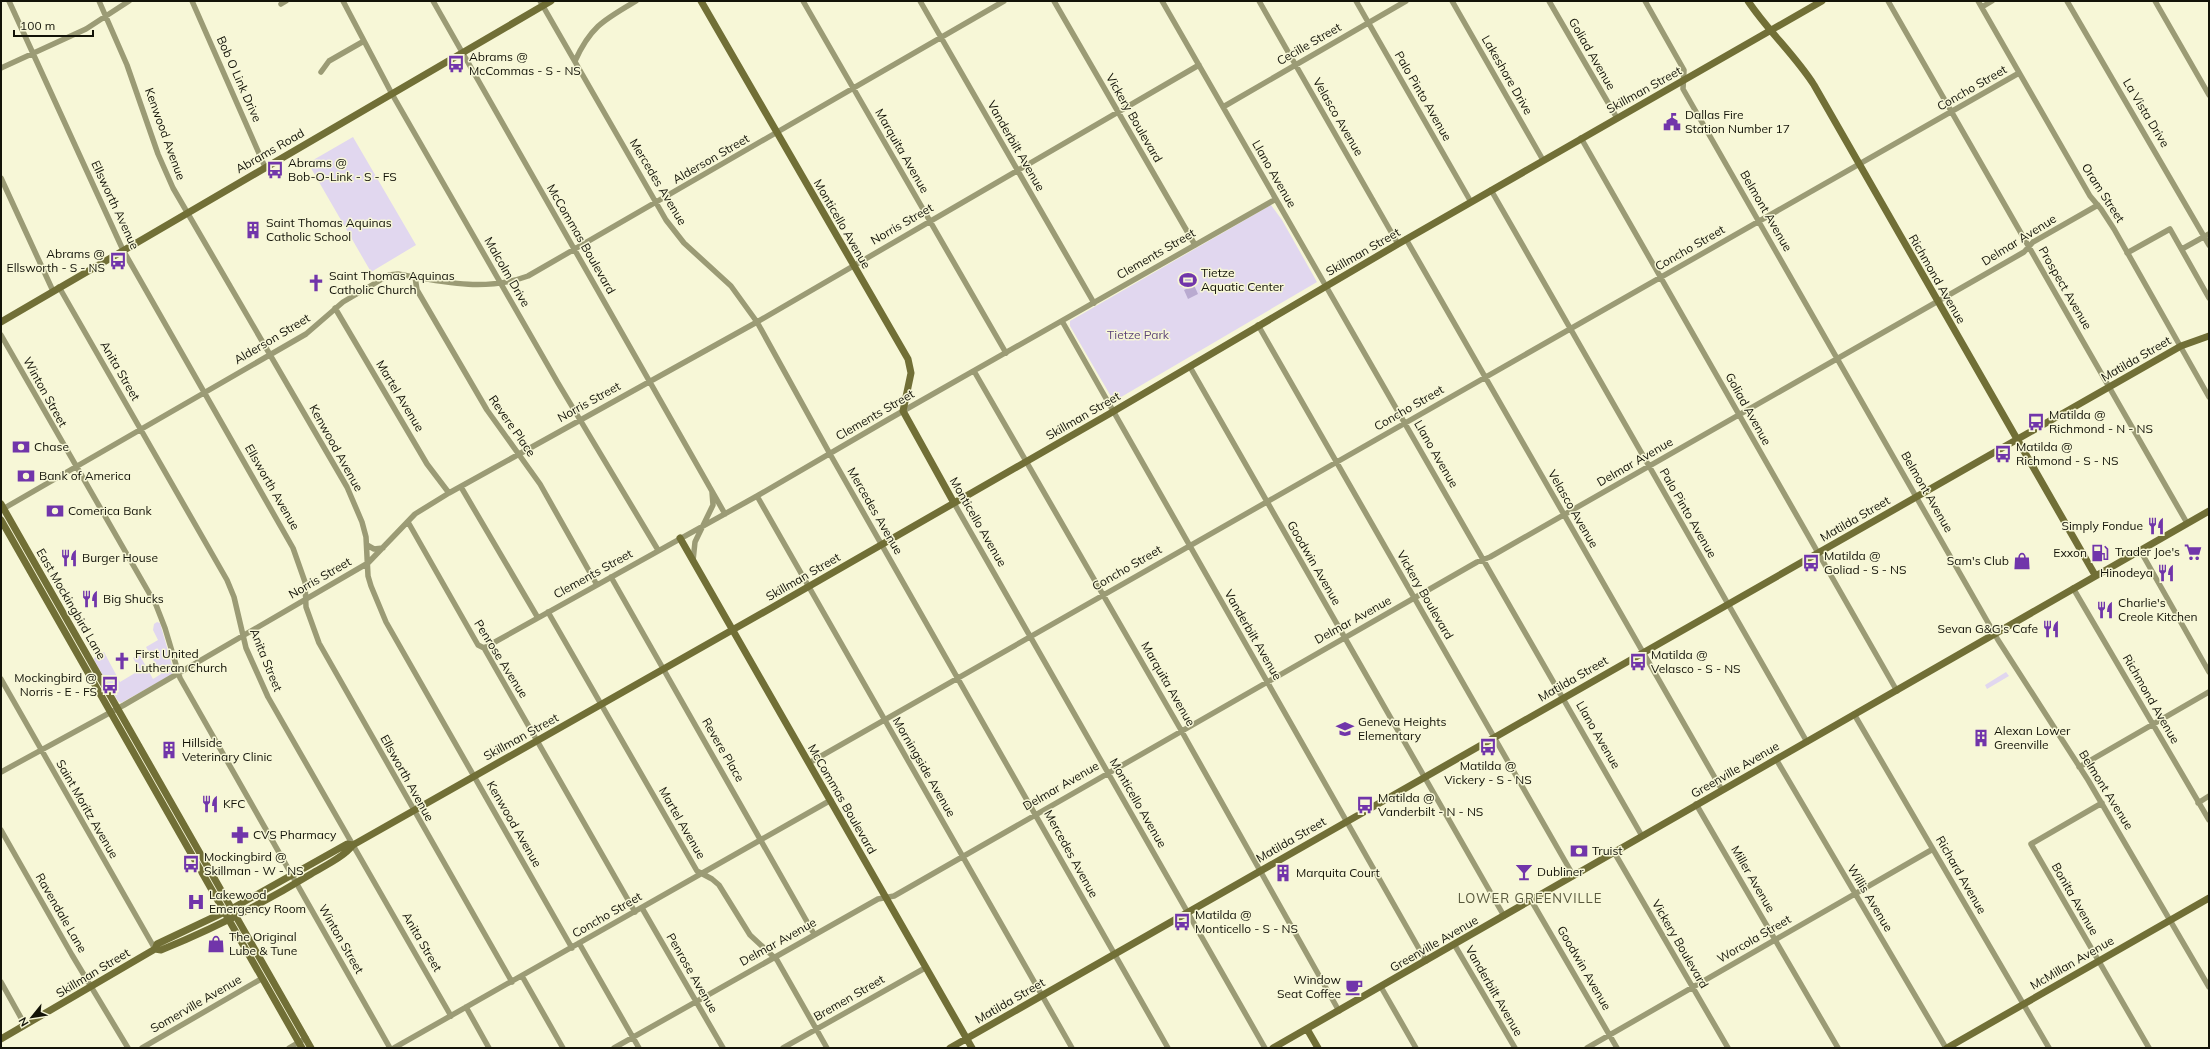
<svg xmlns="http://www.w3.org/2000/svg" width="2210" height="1049" font-family="Mulish,sans-serif">
<style>
.green{fill:#e1d7ef}
.water{fill:#b9aad0}
.lines{fill:none;stroke-linecap:round;stroke-linejoin:round}
.street{stroke:#9b9b75;stroke-width:5.5}
.secondary{stroke:#716f36;stroke-width:7}
.labels{text-anchor:middle;stroke-width:3;stroke-linejoin:round;paint-order:stroke}
.street-label{font-size:12px;fill:#131308;stroke:#f7f7d7}
.poi-label{font-size:12px;fill:#131308;stroke:#f7f7d7;text-anchor:start}
.park-label{font-size:12px;fill:#5e467a;stroke:#f7f7d7}
.neighbourhood-label{font-size:13px;letter-spacing:1px;fill:#59593d;stroke:#f7f7d7}
</style>
<rect width="100%" height="100%" fill="#f7f7d7"/>
<!-- green -->
<path class="green" d="M353,137l63,108 -45,27 -63,-109z
M1271,205l11,15 35,62 -201,118h-3l-43,-74v-5z
M157,622l3,1 12,42 1,9 -52,29 -3,-2 -24,-41 1,-3 9,-5 16,30 20,-12 -7,-12 4,-3 -1,-2 2,-1 15,27 8,-5 -15,-27 12,-7 -5,-10 1,-6z
M2006,672l3,4 -22,13 -2,-4z"/>
<!-- water -->
<path class="water" d="M1193,272l4,8 -16,7 -3,-6z
M1194,285l4,9 -10,5 -4,-9z"/>
<g class="lines">
<!-- street -->
<path class="street" d="M9,1l114,249 170,298 12,34 1,25 13,36 193,339
M99,1l28,64 31,89 15,34 174,299 15,35 4,15 2,39 3,10 15,36 186,326
M192,1l73,166
M343,1l49,93 166,289 100,167
M433,1l292,513
M540,1l126,219 18,23 47,43 26,36 73,132 338,594
M803,1l203,352
M920,1l174,302
M1054,1l141,244
M1162,1l480,835
M1259,1l139,243
M1356,1l115,201
M1452,1l91,159
M1549,1l68,117
M1645,1l39,69 -1,19 315,551 90,140 121,207
M1888,1l299,522
M1978,1l112,195 11,13 13,20 95,168
M2067,1l142,244
M2155,1l54,94
M281,4l5,-3
M1982,7l10,-6
M575,61c16,-35 29,-41 61,-60
M1,68l85,-39 43,-28
M321,72l8,-11 35,-20
M1223,107l183,-106
M1581,138l316,553
M1,178l52,113
M1491,190l316,552
M1406,239l316,551
M2182,249l27,-15
M2127,253l43,-24 39,69
M415,277l2,13 70,120 53,74 57,101
M59,287l168,293 7,17 12,51 22,49 183,319
M335,308l92,156 22,29
M1062,321l364,640
M1258,325l315,550
M1,335l155,270 9,23 15,50 210,370
M1190,367l314,549
M974,371l207,359 158,281
M461,487l77,131
M757,496l315,552
M954,503l311,545
M1,510l305,-176 37,-32 46,-27 9,-1c44,8 87,18 130,2l476,-275
M408,522l70,123 6,3 151,264
M367,545l7,4 9,-1
M2140,550l69,122
M693,561l2,-19 18,-37 -1,-13
M611,577l203,357
M2073,588l136,232
M548,612l149,259 15,8 7,6 31,50 27,25 50,88
M484,648l273,-152 132,-77 387,-220
M1,679l154,270
M1854,714l195,334
M1776,759l170,289
M809,763l1210,-690
M2079,767l130,-75
M1,772l123,-67 244,-142 47,-49 34,-21 308,-171 442,-257
M2102,803l-71,41 118,204
M2198,803l11,-7
M1696,804l142,244
M1,830l71,125 56,93
M1614,852l114,196
M1531,900l86,148
M642,908l81,140
M579,943l60,105
M1454,944l61,104
M522,976l41,72
M1,982l24,43
M1381,987l35,61
M466,1007l23,41
M142,1048l119,-69
M289,1048l17,-10
M394,1048l437,-248
M614,1048l264,-149 16,-3 583,-334 13,-5 534,-305 9,-10 65,-37
M783,1048l142,-80
M1587,1048l346,-199"/>
<!-- secondary -->
<path class="secondary" d="M701,1l207,358 3,14 -8,38 51,92
M1748,1c20,30 47,54 66,84l281,490
M1,322l550,-321
M1,504l310,544
M1,520l301,528
M680,538l292,510
M155,949l6,1c52,-21 101,-46 150,-76 13,-8 33,-17 42,-29l420,-238 336,-193 289,-170 424,-243
M1307,1029l11,19
M1,1039l154,-90 2,-5 76,-36 114,-64 6,1
M950,1048l1231,-702 28,-10
M1273,1048l936,-537
M1947,1048l262,-150"/>
</g>
<!-- icons -->
<defs>
<g id="bus-bare" transform="scale(1.38)"><path d="M-5-6H5V4H4V6H2V4H-2V6H-4V4H-5ZM-3.5-4V0h7V-4ZM-3.5 1.2v1.5H-2V1.2ZM2 1.2v1.5H3.5V1.2Z" fill="#7135aa" stroke="#f7f7d7" stroke-width="2.5" paint-order="stroke"/></g>
<g id="civic-bare" transform="scale(1.38)"><path d="M-.6-6.5H3V-4.5H.6V-3L4-1V1h2V6H-6V1h2V-1L-.6-3ZM-1.2 2.5V6h2.4V2.5Z" fill="#7135aa" stroke="#f7f7d7" stroke-width="2.5" paint-order="stroke"/></g>
<g id="building-bare" transform="scale(1.38)"><path d="M-4-6H4V6H1V3H-1V6H-4ZM-2.5-4.3h1.7v1.8h-1.7ZM.8-4.3h1.7v1.8H.8ZM-2.5-1h1.7V.8h-1.7ZM.8-1h1.7V.8H.8Z" fill="#7135aa" stroke="#f7f7d7" stroke-width="2.5" paint-order="stroke"/></g>
<g id="stadium-bare" transform="scale(1.38)"><path d="M0-5a6.5 5 0 1 0 0 10a6.5 5 0 1 0 0-10ZM-3.5-1.8h7v3.6h-7Z" fill="#7135aa" stroke="#f7f7d7" stroke-width="2.5" paint-order="stroke"/></g>
<g id="church-bare" transform="scale(1.38)"><path d="M-1.2-6h2.4v3.5h3.3v2.4h-3.3V6h-2.4V-.1h-3.3v-2.4h3.3Z" fill="#7135aa" stroke="#f7f7d7" stroke-width="2.5" paint-order="stroke"/></g>
<g id="bank-bare" transform="scale(1.38)"><path d="M-6-4H6V4H-6ZM0-2.3a2.3 2.3 0 1 0 0 4.6a2.3 2.3 0 1 0 0-4.6Z" fill="#7135aa" stroke="#f7f7d7" stroke-width="2.5" paint-order="stroke"/></g>
<g id="restaurant-bare" transform="scale(1.38)"><path d="M-5-6h1v4h1v-4h1v4h1v-4h1v5L-1.5 .5V6h-2V.5L-5-1ZM5-6V6H3V1.5H1.5Q1.5-4 5-6Z" fill="#7135aa" stroke="#f7f7d7" stroke-width="2.5" paint-order="stroke"/></g>
<g id="supermarket-bare" transform="scale(1.38)"><path d="M-6-5.5h2.5l.6 2H6L4.5 2H-2.5L-4.4-4H-6ZM-1.5 3.2a1.3 1.3 0 1 0 .1 0ZM3 3.2a1.3 1.3 0 1 0 .1 0Z" fill="#7135aa" stroke="#f7f7d7" stroke-width="2.5" paint-order="stroke"/></g>
<g id="fuel-bare" transform="scale(1.38)"><path d="M-5.5-6h7V0h2V4h1.3V-2.5L3-4.5l.8-.8L6-3V5H2.5V1h-1V6h-7ZM-4.2-4.7v3.2H.2V-4.7Z" fill="#7135aa" stroke="#f7f7d7" stroke-width="2.5" paint-order="stroke"/></g>
<g id="shop-bare" transform="scale(1.38)"><path d="M-5-2.5h2.3a2.7 3.5 0 0 1 5.4 0H5L5.5 6h-11ZM-1.5-2.5h3a1.5 2.3 0 0 0-3 0Z" fill="#7135aa" stroke="#f7f7d7" stroke-width="2.5" paint-order="stroke"/></g>
<g id="school-bare" transform="scale(1.38)"><path d="M0-5L7-2L0 1L-7-2ZM-4 1L0 2.5L4 1V4Q0 6-4 4Z" fill="#7135aa" stroke="#f7f7d7" stroke-width="2.5" paint-order="stroke"/></g>
<g id="pharmacy-bare" transform="scale(1.38)"><path d="M-2-6h4v4h4v4h-4v4h-4v-4h-4v-4h4Z" fill="#7135aa" stroke="#f7f7d7" stroke-width="2.5" paint-order="stroke"/></g>
<g id="bar-bare" transform="scale(1.38)"><path d="M-6-5H6L.8 .8V4.5H3.5V6h-7V4.5H-.8V.8Z" fill="#7135aa" stroke="#f7f7d7" stroke-width="2.5" paint-order="stroke"/></g>
<g id="hospital-bare" transform="scale(1.38)"><path d="M-5-5h3v3.5h4V-5h3V5h-3V1.5h-4V5h-3Z" fill="#7135aa" stroke="#f7f7d7" stroke-width="2.5" paint-order="stroke"/></g>
<g id="cafe-bare" transform="scale(1.38)"><path d="M-5.5-4.5H6V0H3Q3 3.5 0 3.5H-2.5Q-5.5 3.5-5.5 0ZM3-3.2v2h1.7v-2ZM-6 4.5H4V6H-6Z" fill="#7135aa" stroke="#f7f7d7" stroke-width="2.5" paint-order="stroke"/></g>
</defs>
<g fill-rule="evenodd">
<use href="#bus-bare" x="456" y="64"/>
<use href="#civic-bare" x="1672" y="122"/>
<use href="#bus-bare" x="275" y="170"/>
<use href="#building-bare" x="253" y="230"/>
<use href="#bus-bare" x="118" y="261"/>
<use href="#stadium-bare" x="1188" y="280"/>
<use href="#church-bare" x="316" y="283"/>
<use href="#bus-bare" x="2036" y="422"/>
<use href="#bank-bare" x="21" y="447"/>
<use href="#bus-bare" x="2003" y="454"/>
<use href="#bank-bare" x="26" y="476"/>
<use href="#bank-bare" x="55" y="511"/>
<use href="#restaurant-bare" x="2156" y="526"/>
<use href="#supermarket-bare" x="2193" y="552"/>
<use href="#fuel-bare" x="2100" y="553"/>
<use href="#restaurant-bare" x="69" y="558"/>
<use href="#shop-bare" x="2022" y="561"/>
<use href="#bus-bare" x="1811" y="563"/>
<use href="#restaurant-bare" x="2166" y="573"/>
<use href="#restaurant-bare" x="90" y="599"/>
<use href="#restaurant-bare" x="2105" y="610"/>
<use href="#restaurant-bare" x="2051" y="629"/>
<use href="#church-bare" x="122" y="661"/>
<use href="#bus-bare" x="1638" y="662"/>
<use href="#bus-bare" x="110" y="685"/>
<use href="#school-bare" x="1345" y="729"/>
<use href="#building-bare" x="1981" y="738"/>
<use href="#bus-bare" x="1488" y="747"/>
<use href="#building-bare" x="169" y="750"/>
<use href="#restaurant-bare" x="210" y="804"/>
<use href="#bus-bare" x="1365" y="805"/>
<use href="#pharmacy-bare" x="240" y="835"/>
<use href="#bank-bare" x="1579" y="851"/>
<use href="#bus-bare" x="191" y="864"/>
<use href="#bar-bare" x="1524" y="872"/>
<use href="#building-bare" x="1283" y="873"/>
<use href="#hospital-bare" x="196" y="902"/>
<use href="#bus-bare" x="1182" y="922"/>
<use href="#shop-bare" x="216" y="944"/>
<use href="#cafe-bare" x="1354" y="987"/>
</g>
<g class="labels">
<!-- street labels -->
<g class="street-label">
<text transform="translate(1309 44) rotate(-30)" y="4">Cecille Street</text>
<text transform="translate(1592 54) rotate(60)" y="4">Goliad Avenue</text>
<text transform="translate(1507 75) rotate(60)" y="4">Lakeshore Drive</text>
<text transform="translate(239 79) rotate(66)" y="4">Bob O Link Drive</text>
<text transform="translate(1972 88) rotate(-30)" y="4">Concho Street</text>
<text transform="translate(1644 90) rotate(-29)" y="4">Skillman Street</text>
<text transform="translate(1423 96) rotate(60)" y="4">Palo Pinto Avenue</text>
<text transform="translate(2146 113) rotate(59)" y="4">La Vista Drive</text>
<text transform="translate(1338 117) rotate(60)" y="4">Velasco Avenue</text>
<text transform="translate(1134 118) rotate(60)" y="4">Vickery Boulevard</text>
<text transform="translate(165 134) rotate(70)" y="4">Kenwood Avenue</text>
<text transform="translate(1016 146) rotate(60)" y="4">Vanderbilt Avenue</text>
<text transform="translate(270 151) rotate(-30)" y="4">Abrams Road</text>
<text transform="translate(902 151) rotate(60)" y="4">Marquita Avenue</text>
<text transform="translate(711 159) rotate(-30)" y="4">Alderson Street</text>
<text transform="translate(1274 174) rotate(60)" y="4">Llano Avenue</text>
<text transform="translate(658 182) rotate(59)" y="4">Mercedes Avenue</text>
<text transform="translate(2103 193) rotate(57)" y="4">Oram Street</text>
<text transform="translate(115 205) rotate(65)" y="4">Ellsworth Avenue</text>
<text transform="translate(1766 211) rotate(60)" y="4">Belmont Avenue</text>
<text transform="translate(842 224) rotate(60)" y="4">Monticello Avenue</text>
<text transform="translate(902 224) rotate(-30)" y="4">Norris Street</text>
<text transform="translate(581 239) rotate(60)" y="4">McCommas Boulevard</text>
<text transform="translate(2019 240) rotate(-32)" y="4">Delmar Avenue</text>
<text transform="translate(1690 248) rotate(-30)" y="4">Concho Street</text>
<text transform="translate(1363 252) rotate(-30)" y="4">Skillman Street</text>
<text transform="translate(1156 254) rotate(-30)" y="4">Clements Street</text>
<text transform="translate(507 272) rotate(60)" y="4">Malcolm Drive</text>
<text transform="translate(1937 279) rotate(60)" y="4">Richmond Avenue</text>
<text transform="translate(2065 288) rotate(60)" y="4">Prospect Avenue</text>
<text transform="translate(272 339) rotate(-31)" y="4">Alderson Street</text>
<text transform="translate(2136 359) rotate(-30)" y="4">Matilda Street</text>
<text transform="translate(120 371) rotate(60)" y="4">Anita Street</text>
<text transform="translate(45 392) rotate(61)" y="4">Winton Street</text>
<text transform="translate(400 396) rotate(59)" y="4">Martel Avenue</text>
<text transform="translate(589 402) rotate(-29)" y="4">Norris Street</text>
<text transform="translate(1409 408) rotate(-30)" y="4">Concho Street</text>
<text transform="translate(1748 409) rotate(61)" y="4">Goliad Avenue</text>
<text transform="translate(875 415) rotate(-30)" y="4">Clements Street</text>
<text transform="translate(1083 416) rotate(-30)" y="4">Skillman Street</text>
<text transform="translate(512 426) rotate(55)" y="4">Revere Place</text>
<text transform="translate(336 448) rotate(61)" y="4">Kenwood Avenue</text>
<text transform="translate(1436 454) rotate(60)" y="4">Llano Avenue</text>
<text transform="translate(1635 462) rotate(-30)" y="4">Delmar Avenue</text>
<text transform="translate(272 487) rotate(60)" y="4">Ellsworth Avenue</text>
<text transform="translate(1927 492) rotate(60)" y="4">Belmont Avenue</text>
<text transform="translate(1573 509) rotate(60)" y="4">Velasco Avenue</text>
<text transform="translate(875 511) rotate(60)" y="4">Mercedes Avenue</text>
<text transform="translate(1688 513) rotate(60)" y="4">Palo Pinto Avenue</text>
<text transform="translate(1855 519) rotate(-30)" y="4">Matilda Street</text>
<text transform="translate(978 522) rotate(60)" y="4">Monticello Avenue</text>
<text transform="translate(1314 563) rotate(60)" y="4">Goodwin Avenue</text>
<text transform="translate(1127 568) rotate(-30)" y="4">Concho Street</text>
<text transform="translate(593 574) rotate(-29)" y="4">Clements Street</text>
<text transform="translate(803 577) rotate(-30)" y="4">Skillman Street</text>
<text transform="translate(320 578) rotate(-30)" y="4">Norris Street</text>
<text transform="translate(1425 595) rotate(60)" y="4">Vickery Boulevard</text>
<text transform="translate(71 604) rotate(60)" y="4">East Mockingbird Lane</text>
<text transform="translate(1353 620) rotate(-29)" y="4">Delmar Avenue</text>
<text transform="translate(1253 635) rotate(60)" y="4">Vanderbilt Avenue</text>
<text transform="translate(501 659) rotate(58)" y="4">Penrose Avenue</text>
<text transform="translate(266 660) rotate(68)" y="4">Anita Street</text>
<text transform="translate(1573 679) rotate(-30)" y="4">Matilda Street</text>
<text transform="translate(1168 684) rotate(60)" y="4">Marquita Avenue</text>
<text transform="translate(2151 699) rotate(60)" y="4">Richmond Avenue</text>
<text transform="translate(1598 735) rotate(60)" y="4">Llano Avenue</text>
<text transform="translate(521 737) rotate(-29)" y="4">Skillman Street</text>
<text transform="translate(723 750) rotate(60)" y="4">Revere Place</text>
<text transform="translate(924 767) rotate(60)" y="4">Morningside Avenue</text>
<text transform="translate(1735 770) rotate(-30)" y="4">Greenville Avenue</text>
<text transform="translate(407 778) rotate(61)" y="4">Ellsworth Avenue</text>
<text transform="translate(1061 786) rotate(-30)" y="4">Delmar Avenue</text>
<text transform="translate(2106 790) rotate(58)" y="4">Belmont Avenue</text>
<text transform="translate(842 799) rotate(60)" y="4">McCommas Boulevard</text>
<text transform="translate(1138 803) rotate(60)" y="4">Monticello Avenue</text>
<text transform="translate(87 809) rotate(60)" y="4">Saint Moritz Avenue</text>
<text transform="translate(682 823) rotate(60)" y="4">Martel Avenue</text>
<text transform="translate(514 824) rotate(60)" y="4">Kenwood Avenue</text>
<text transform="translate(1291 840) rotate(-30)" y="4">Matilda Street</text>
<text transform="translate(1071 854) rotate(61)" y="4">Mercedes Avenue</text>
<text transform="translate(1961 875) rotate(60)" y="4">Richard Avenue</text>
<text transform="translate(1753 879) rotate(60)" y="4">Miller Avenue</text>
<text transform="translate(1870 898) rotate(59)" y="4">Willis Avenue</text>
<text transform="translate(2075 899) rotate(60)" y="4">Bonita Avenue</text>
<text transform="translate(61 913) rotate(60)" y="4">Ravendale Lane</text>
<text transform="translate(607 915) rotate(-30)" y="4">Concho Street</text>
<text transform="translate(341 939) rotate(60)" y="4">Winton Street</text>
<text transform="translate(1754 939) rotate(-30)" y="4">Worcola Street</text>
<text transform="translate(422 942) rotate(60)" y="4">Anita Street</text>
<text transform="translate(778 942) rotate(-29)" y="4">Delmar Avenue</text>
<text transform="translate(1434 944) rotate(-30)" y="4">Greenville Avenue</text>
<text transform="translate(1680 944) rotate(60)" y="4">Vickery Boulevard</text>
<text transform="translate(2072 963) rotate(-30)" y="4">McMillan Avenue</text>
<text transform="translate(1584 968) rotate(60)" y="4">Goodwin Avenue</text>
<text transform="translate(93 973) rotate(-31)" y="4">Skillman Street</text>
<text transform="translate(692 973) rotate(60)" y="4">Penrose Avenue</text>
<text transform="translate(1494 991) rotate(60)" y="4">Vanderbilt Avenue</text>
<text transform="translate(849 998) rotate(-30)" y="4">Bremen Street</text>
<text transform="translate(1010 1001) rotate(-30)" y="4">Matilda Street</text>
<text transform="translate(196 1004) rotate(-30)" y="4">Somerville Avenue</text>
</g>
<!-- poi labels -->
<g class="poi-label">
<text x="469" y="61">Abrams @<tspan x="469" dy="14">McCommas - S - NS</tspan></text>
<text x="1685" y="119">Dallas Fire<tspan x="1685" dy="14">Station Number 17</tspan></text>
<text x="288" y="167">Abrams @<tspan x="288" dy="14">Bob-O-Link - S - FS</tspan></text>
<text x="266" y="227">Saint Thomas Aquinas<tspan x="266" dy="14">Catholic School</tspan></text>
<text x="105" y="258" text-anchor="end">Abrams @<tspan x="105" dy="14">Ellsworth - S - NS</tspan></text>
<text x="1201" y="277">Tietze<tspan x="1201" dy="14">Aquatic Center</tspan></text>
<text x="329" y="280">Saint Thomas Aquinas<tspan x="329" dy="14">Catholic Church</tspan></text>
<text x="2049" y="419">Matilda @<tspan x="2049" dy="14">Richmond - N - NS</tspan></text>
<text x="34" y="451">Chase</text>
<text x="2016" y="451">Matilda @<tspan x="2016" dy="14">Richmond - S - NS</tspan></text>
<text x="39" y="480">Bank of America</text>
<text x="68" y="515">Comerica Bank</text>
<text x="2143" y="530" text-anchor="end">Simply Fondue</text>
<text x="2180" y="556" text-anchor="end">Trader Joe's</text>
<text x="2087" y="557" text-anchor="end">Exxon</text>
<text x="1824" y="560">Matilda @<tspan x="1824" dy="14">Goliad - S - NS</tspan></text>
<text x="82" y="562">Burger House</text>
<text x="2009" y="565" text-anchor="end">Sam's Club</text>
<text x="2153" y="577" text-anchor="end">Hinodeya</text>
<text x="103" y="603">Big Shucks</text>
<text x="2118" y="607">Charlie's<tspan x="2118" dy="14">Creole Kitchen</tspan></text>
<text x="2038" y="633" text-anchor="end">Sevan G&amp;G's Cafe</text>
<text x="135" y="658">First United<tspan x="135" dy="14">Lutheran Church</tspan></text>
<text x="1651" y="659">Matilda @<tspan x="1651" dy="14">Velasco - S - NS</tspan></text>
<text x="97" y="682" text-anchor="end">Mockingbird @<tspan x="97" dy="14">Norris - E - FS</tspan></text>
<text x="1358" y="726">Geneva Heights<tspan x="1358" dy="14">Elementary</tspan></text>
<text x="1994" y="735">Alexan Lower<tspan x="1994" dy="14">Greenville</tspan></text>
<text x="182" y="747">Hillside<tspan x="182" dy="14">Veterinary Clinic</tspan></text>
<text x="1488" y="770" text-anchor="middle">Matilda @<tspan x="1488" dy="14">Vickery - S - NS</tspan></text>
<text x="1378" y="802">Matilda @<tspan x="1378" dy="14">Vanderbilt - N - NS</tspan></text>
<text x="223" y="808">KFC</text>
<text x="253" y="839">CVS Pharmacy</text>
<text x="1592" y="855">Truist</text>
<text x="204" y="861">Mockingbird @<tspan x="204" dy="14">Skillman - W - NS</tspan></text>
<text x="1537" y="876">Dubliner</text>
<text x="1296" y="877">Marquita Court</text>
<text x="209" y="899">Lakewood<tspan x="209" dy="14">Emergency Room</tspan></text>
<text x="1195" y="919">Matilda @<tspan x="1195" dy="14">Monticello - S - NS</tspan></text>
<text x="229" y="941">The Original<tspan x="229" dy="14">Lube &amp; Tune</tspan></text>
<text x="1341" y="984" text-anchor="end">Window<tspan x="1341" dy="14">Seat Coffee</tspan></text>
</g>
<!-- park labels -->
<g class="park-label">
<text x="1138" y="339">Tietze Park</text>
</g>
<!-- neighbourhood labels -->
<g class="neighbourhood-label">
<text x="1530" y="903">LOWER GREENVILLE</text>
</g>
</g>
<!-- border -->
<rect width="2210" height="1049" fill="none" stroke="#131308" stroke-width="4"/>
<!-- north arrow -->
<g transform="translate(32 1017) rotate(240)" stroke="#f7f7d7" stroke-width="3" paint-order="stroke">
<path d="M0-3L7 15L0 10L-7 15Z" fill="#131308"/>
<text y="-6" font-size="11" font-weight="bold" text-anchor="middle" fill="#131308">N</text>
</g>
<!-- scale -->
<path d="M14 30v6h79v-6" fill="none" stroke="#131308" stroke-width="2"/>
<text x="20" y="30" font-size="12" fill="#131308" stroke="#f7f7d7" stroke-width="3" paint-order="stroke">100 m</text>
</svg>
